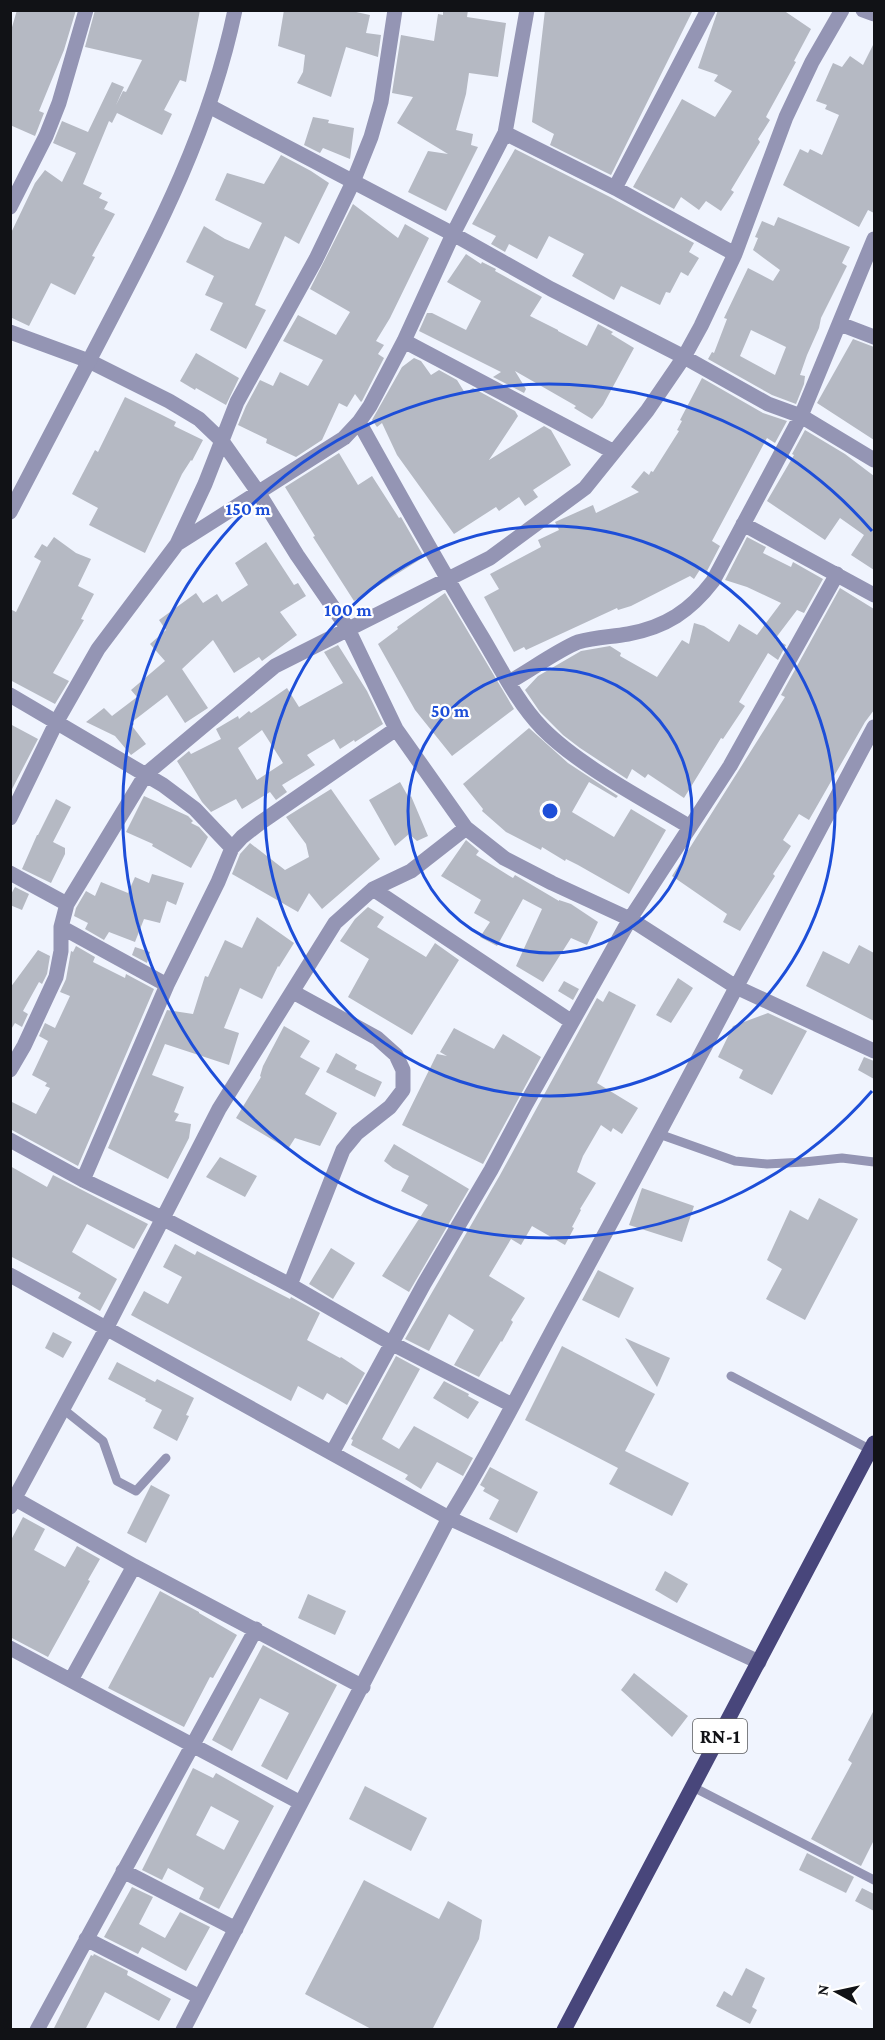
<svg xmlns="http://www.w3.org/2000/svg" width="885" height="2040" font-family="'Crimson Pro',serif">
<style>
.building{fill:#b5b9c3;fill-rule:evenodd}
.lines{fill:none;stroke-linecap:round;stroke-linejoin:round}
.service{stroke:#9495b4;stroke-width:9}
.minor{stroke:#9495b4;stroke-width:15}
.tertiary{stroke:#9495b4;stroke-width:15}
.primary{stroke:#48467b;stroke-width:15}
.ring{fill:none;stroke:#1d4ed8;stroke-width:3}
.labels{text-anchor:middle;stroke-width:4.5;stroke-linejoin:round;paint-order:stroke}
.shield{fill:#fff;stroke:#58595c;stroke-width:1.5}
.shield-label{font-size:20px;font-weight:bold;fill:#111216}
.centre{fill:#1d4ed8;stroke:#fff;stroke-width:3}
.ring-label{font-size:18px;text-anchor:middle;font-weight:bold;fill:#1d4ed8;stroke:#fff;stroke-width:4.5;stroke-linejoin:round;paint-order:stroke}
</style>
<rect width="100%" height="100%" fill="#f0f4fe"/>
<!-- building -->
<path class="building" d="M17,10h59l-12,40 -25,61 5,2 -9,23 -25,-11v-91z
M95,10h105l-14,72 -6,-2 -16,30 8,4 -10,21 -45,-22 -5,10 -3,-2 -26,63 19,9 -3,5 9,4 -4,7 11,5 -23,42 3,1 -20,38 -24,-12 -22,43 -19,-9v-82l25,-52 10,-13 17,12 14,-29 -23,-10 9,-22 26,11 24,-50 12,5 -8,18 7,-14 3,1 16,-32 -57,-13z
M284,10h63l23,5 -4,18 15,2 -3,22 -32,-10 -15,50 -34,-14 6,-11 2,-17 -27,-9z
M443,10h25l-1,7 39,6 -8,54 -29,-4 -3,21 -10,36 17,4 -2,11 7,2 -32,64 -38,-19 20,-41 20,3 -51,-31 16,-26 -21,-4 9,-58 33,6 4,-27 5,1z
M545,10h148l-82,165 -61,-30 4,-11 -22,-12z
M718,10h65l28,19 -17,32 2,1 -28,51 -2,4 4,3 -12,19 2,3 -29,48 3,2 -13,19 -15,-10 -7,9 -18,-13 -7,12 -41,-22 49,-88 33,18 17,-26 -18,-10 4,-6 -20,-7z
M874,43v170l-6,-3 -9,17 -76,-42 17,-36 8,4 2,-4 12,6 17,-40 -14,-6 2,-4 -11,-4 17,-38 9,4 8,-11 13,9z
M313,117l16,3 -1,3 26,5 -4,31 -27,-11 -3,5 -16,-8z
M515,149l95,48 84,46 -5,9 10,6 -11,18 -7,-4 -11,21 -4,-1 -6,13 -39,-19 -7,14 -42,-24 12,-22 -35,-18 -12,23 -28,-15 -4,8 -14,-8 5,-8 -24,-12z
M281,155l30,16 18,12 -30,61 -14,-8 -30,69 11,5 -20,39 -36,-19 13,-27 -18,-8 9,-19 -28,-14 18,-36 21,13 24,10 13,-26 -47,-23 12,-27 37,11z
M353,204l45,34 7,-14 24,14 -39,80 -14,23 8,4 -6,9 6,4 -22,43 -1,1 -6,-8 -8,13 -8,-4 -17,37 -26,17 -30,-14 1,-4 -29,-14 8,-19 14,-26 13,6 7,-14 28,14 15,-26 -40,-19 15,-26 38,20 14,-23 -40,-23z
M778,217l72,30 -8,16 5,3 -26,52 -2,10 -12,27 -7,20 5,1 -1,8 -8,20 -24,-9 -64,-36 4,-7 2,1 13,-34 -3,-1 24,-50 25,13 7,-11 -27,-20 5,-12 -3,-1 7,-16 12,5zM751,330l35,17 -11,28 -35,-19z
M466,254l15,10 1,-2 14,7 -1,2 47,26 -12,19 28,14v1l29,15 11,-22 15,8 -2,2 23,14 -31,57 -11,14 -18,-11 2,-2 -61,-35 11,18 -2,4 -31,-16 8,-5 -82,-41 8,-18h5l34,17 15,-29 -34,-19z
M853,339l21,8v93l-57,-37z
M196,353l43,25 -13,27 -30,-17 -1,2 -15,-9z
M414,358l7,3 10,14 8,-5 18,10 8,13 8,-5 42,23 3,5 -29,44 55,-34 7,4 20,35 -38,25 5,7 -13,9 -6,-9 -20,14 -3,-4 -42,27 -57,-79 -15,-32 -5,4 -5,-7 30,-53z
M702,378l61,35 24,8 -12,22 -8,-5 -55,103 8,5 -13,25 -6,-3 -7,11 -4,-3 -59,30 -13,4 -1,-2 -91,42 -2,-3 -10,5 -30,-55 15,-8 -9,-15 51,-27 -3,-7 21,-10 -4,-8 38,-17 3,8 43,-21 -8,-5 13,-16 5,4 2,-4 2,1 26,-41 -2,-1 5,-9 -2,-1z
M125,397l35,17 16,8 -2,4 29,14 -11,21 -1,-1 -9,14 -37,79 -56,-28 9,-17 -26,-14 23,-44 3,2z
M805,430l40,24 29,22v94l-23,-15 13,-20 -24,-17 -15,22 -58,-39 27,-46 -2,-1z
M339,453l19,32 14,-9 27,42 2,-1 23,40 -70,44 -41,-64 2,-1 -30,-49z
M54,537l22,16 15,6 -13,27 16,8 -13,25 3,1 -31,53 16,8 -14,23 -45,-24v-71l6,3 25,-51 -7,-4 8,-13 5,3z
M747,537l19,10 -3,6 28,14 2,-5 30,17 -19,34 -7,-3 -22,29 11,6 -8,15 -10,-7 -29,49 6,4 -22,33 -2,-1 -37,60 -36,-24 -3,4 -13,-9 -5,10 -47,-31 -17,-13 -23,-23 -15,-22 13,-14 43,-25 29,-5 11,7 -1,3 37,21 25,-37 7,4 5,-21 10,3 25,16 10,-18 18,11 24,-32 -34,-16 -22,-7z
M266,542l28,43 4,-2 8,13 -26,16 17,23 -35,26 -3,-4 -25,16 -21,-33 -31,29 26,39 -23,15 -18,-28 -35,27 2,2 -2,2 14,18 -15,11 -16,-19 -29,-14 18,-14 8,8 25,-19 -6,-7 34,-29 -15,-17 16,-14 -7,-10 37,-27 7,10 14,-9 5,8 26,-17 -13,-22z
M840,588l34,21v101l-9,12 -56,98 -10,-6 -16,26 8,6 -18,28 2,2 -35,55 -17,-9 4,-8 -55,-38 113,-179 -4,-2z
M445,593l69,116 -62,47 -37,-46 -37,-66 20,-15 -1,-2z
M338,645l29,46 16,33 -28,18 -1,-2 -14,9 -6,-10 -27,16 8,10 -33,20 5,7 -11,8 -6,-8 -28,17 -6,-10 -25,13 -9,-10 -25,-41 12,-10 2,3 30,-15 -5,-10 22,-13 1,3 10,-8 2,2 36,-25 12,19 44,-24 -19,-31zM262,730l21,33 -26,17 -19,-32z
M10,724l28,15 -28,54z
M529,728l39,35 50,33 -2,2 -27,-16 -17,30 42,25 17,-28 35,21 -37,64 -51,-29 -12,-6 -1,2 -23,-14 -1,3 -35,-18 -24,-21 1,-2 -20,-25z
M400,782l9,16 2,-2 17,40 -11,5 -8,-7 -14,12 -26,-46z
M331,789l49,70 -58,50 -13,-16 -11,19 -66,-38 8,-20 10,-11 35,27 24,-13 -3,-13 -20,-27z
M144,796l44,20 5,5 -2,2 8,4 9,10 -17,31 -39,-22 1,-2 -27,-12z
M56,799l15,8 -18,35 12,6v6l-14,29 -29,-14 15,-34h1z
M466,840l13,11 -3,4 37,23 2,-3 44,26v-1l12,4 27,18 -11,23 -16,-7 -28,44 -27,-16 26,-57 -19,-10 -26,47 -17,-9 10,-15 -16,-9 7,-13 -40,-24z
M152,874l32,9 -8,22 -9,-4 -7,22 -16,-4 -9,23 -26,-10 -5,8 -19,-11 3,-6 -14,-7 2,-8 10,-17 9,5 6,-14 27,11 7,-16 14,6z
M15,887l14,7 -7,16 -12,-5v-9z
M368,907l16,10 -7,10 49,30 9,-14 24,17 -47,75 -64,-38 21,-38 -29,-18 15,-22z
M257,917l37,26 -15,24 -1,-1 -16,33 -22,-11 -16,40 15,5 -10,32 -64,-21 -13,31 32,12 -10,25 5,2 -4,7 16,3 -2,14 -21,41 -60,-31 59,-138 26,4 12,-38 3,1 17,-37 17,8z
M859,945l15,8v68l-68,-35 17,-35 26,13z
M76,946l19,11 -2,5 32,16 1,-4 28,15 -76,177 -68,-37v-28l26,13 14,-26 -5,-2 2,-3 -15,-8 16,-34 -9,-5 6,-13 10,5 15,-32 -10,-4 6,-13 5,-28 2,1z
M135,947l15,5 -3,11 -15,-8z
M38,950l12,6 -3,18 -5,10 -3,-2 -16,29 5,3 -6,13 -7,-4 -5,8v-43z
M678,978l15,10 -22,35 -15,-8z
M564,981l15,8 -6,11 -15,-9z
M609,991l27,14 -39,78 41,25 -16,26 -9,-6 -2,4 -10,-7 -18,31 -6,16 19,11 -16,26 1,1 -9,17 2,1 -9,17 -33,-19 -11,19 -10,-6 -22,37 36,22 -14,22 2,2 -11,20 -1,-1 -22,36 -25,-12 20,-35 -25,-16 -20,37 -24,-12 95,-164 97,-177 6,4z
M768,1013l39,18 -35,64 -33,-17 4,-8 -25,-13 15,-31z
M284,1026l26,15 -10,16 20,11 -15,26 32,19 -17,33 -25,-8 -7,11 -52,-31 25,-41 -1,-1 3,-10z
M454,1028l40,21 9,-15 38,23 -58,107 -81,-39 35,-71 10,2 -7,-4z
M336,1053l21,12 -2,4 27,13 -7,15 -49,-25z
M864,1057l10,4v18l-16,-9z
M394,1144l75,45 -60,103 -27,-16 46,-71 -27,-14 8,-15 -16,-8 -9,-7z
M220,1157l37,19 -12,21 -39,-20z
M10,1166l37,21 6,-12 95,49 -14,25 -47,-25 -15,28 45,27 -17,32 -22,-13 3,-5 -71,-37z
M642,1188l52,18 -12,36 -53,-17z
M819,1198l39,21 -53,101 -39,-21 16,-30 -15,-9 23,-50 18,10z
M175,1244l20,11 2,-4 93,48 1,-2 29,16 -13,27 33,18 1,-1 24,16 -18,32 -20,-12 -4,7 -25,-14 -7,15 -160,-86 13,-24 24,13 14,-27 -19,-10z
M331,1248l24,15 -22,36 -24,-15z
M598,1270l36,18 -15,30 -37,-18z
M53,1332l19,10 -9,16 -18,-10z
M625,1338l45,20 -13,29z
M562,1346l93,48 -30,57 64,32 -17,33 -63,-32 9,-16 -93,-48z
M396,1356l24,13 -38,70 17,10 15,-23 59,32 -10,18 -26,-14 -16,27 -16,-10 3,-4 -57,-30 2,-5 -2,-1z
M117,1362l38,20 2,-3 37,19 -8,17 3,1 -12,25 -24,-13 9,-18 -17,-9 1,-2 -38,-20z
M444,1381l25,13 -1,2 11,6 -11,17 -35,-21z
M490,1467l48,25 -21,41 -28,-14 10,-19 -16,-9 2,-3 -5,-3z
M151,1485l19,10 -24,48 -19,-10z
M23,1517l22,12 -11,21 31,17 12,-21 23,13 -12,21 2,1 -42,76 -38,-20v-95z
M665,1571l23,13 -11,19 -22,-13z
M160,1591l39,21v1l38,22 -24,43 -3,-1 -26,50 -76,-39z
M308,1594l38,17 -11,24 -37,-17z
M263,1645l74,40 -50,95 -26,-14 28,-53 -29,-15 -28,53 -20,-11z
M634,1673l54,43 -16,21 -51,-47z
M874,1710v130l-13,26 -50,-27 41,-76 -4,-3z
M193,1768l20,10 3,-5 58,33 -55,103 -20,-10 5,-11 -36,-20 -6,12 -20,-10zM211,1806l28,15 -15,29 -28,-15z
M365,1786l62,32 -16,33 -62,-32z
M807,1853l47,24 -8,16 -47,-23z
M364,1880l75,39 9,-18 34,19 -3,19 -47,91h-59l-68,-36z
M132,1887l21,10 -14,27 26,14 15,-26 30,15 -24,44 -44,-24 -4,7 -34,-17z
M862,1888l12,6v17l-19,-10z
M94,1954l34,17 -1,4 44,24 -12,22 -54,-29 -20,38h-32l38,-75 2,1z
M746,1968l19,10 -13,29 5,3 -7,14 -34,-18 8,-15 8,5z"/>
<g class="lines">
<!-- service -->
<path class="service" d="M659,1134l76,27 32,3 37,-2 38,-4 32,4
M731,1376l140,74
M63,1409l40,32 14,40 19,10 30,-33
M693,1787l181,93"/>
<!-- minor -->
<path class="minor" d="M863,10l11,4
M209,106l244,128 98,55 133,68 84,47 33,12 73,44
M505,133l110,55 120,66
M615,188l93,-178
M10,207l36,-71 13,-33 27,-93
M840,324l34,13
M10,332l79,29 80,40 30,18 23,22 36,51 39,63 51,74 48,100 70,99 38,30 48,25 78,36 106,68 138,64
M404,341l210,111
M359,422c40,72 80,144 123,215 18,30 35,65 60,91 37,38 102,71 148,99
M743,524l131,71
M177,544l167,-106 15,-16 11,-16 34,-65 49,-107 52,-101 22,-123
M509,682c20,-11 49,-32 69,-40 17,-5 33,-5 50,-8 38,-7 62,-23 85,-53l88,-165 73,-177
M10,695l153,90 32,24 37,39
M10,818l47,-97 41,-72 79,-105 28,-60 32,-82 79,-143 37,-77 18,-45 10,-35 14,-92
M10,873l57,31
M373,889l199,133
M61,927l106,58
M10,1070l14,-24 32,-69 5,-26v-24l6,-23 79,-130 129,-108 215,-108 95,-70 62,-77 37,-54 17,-31 34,-72 51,-137 26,-55 30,-52
M10,1140l73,40 79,38 128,67 101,58 121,62
M83,1180l84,-195 51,-103 14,-34 10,-11 18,-14 136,-94
M10,1275l439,243 310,144
M290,1285l53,-135 14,-17 33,-26 13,-17v-20l-7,-15 -19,-17 -84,-46
M332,1453l92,-169 67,-114 35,-66 104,-185 100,-153 107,-192
M10,1496l124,70 229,121
M10,1507l97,-180 112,-218 116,-186 38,-34 38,-18 55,-43
M10,1648l291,155
M71,1680l63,-114
M123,1871l113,58
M86,1939l114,58
M37,2030l219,-401
M183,2030l266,-512c44,-70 80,-146 120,-218 104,-190 203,-382 305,-573"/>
<!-- tertiary -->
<path class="tertiary" d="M10,512c31,-59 62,-119 93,-178 56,-107 107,-204 132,-324"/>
<!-- primary -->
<path class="primary" d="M564,2030l310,-587"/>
</g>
<!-- distance rings -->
<g class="ring">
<circle cx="550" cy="811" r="142"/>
<circle cx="550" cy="811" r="285"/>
<path d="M872 1091A427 427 0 1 1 872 531"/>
</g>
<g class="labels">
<!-- shield labels -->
<rect class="shield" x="693" y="1719" width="54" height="34" rx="4.5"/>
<g class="shield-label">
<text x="720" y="1743">RN-1</text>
</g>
</g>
<circle cx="550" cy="811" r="9" class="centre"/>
<g class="ring-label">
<text x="248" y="515">150 m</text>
<text x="348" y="616">100 m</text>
<text x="450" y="717">50 m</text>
</g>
<!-- border -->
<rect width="885" height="2040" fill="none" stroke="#111216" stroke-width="24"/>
<!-- north arrow -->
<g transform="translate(837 1992) rotate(278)" stroke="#ffffff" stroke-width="4.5" paint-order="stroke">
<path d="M0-4.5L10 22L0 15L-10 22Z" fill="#111216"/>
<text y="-9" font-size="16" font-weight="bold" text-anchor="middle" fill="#111216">N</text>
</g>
</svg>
